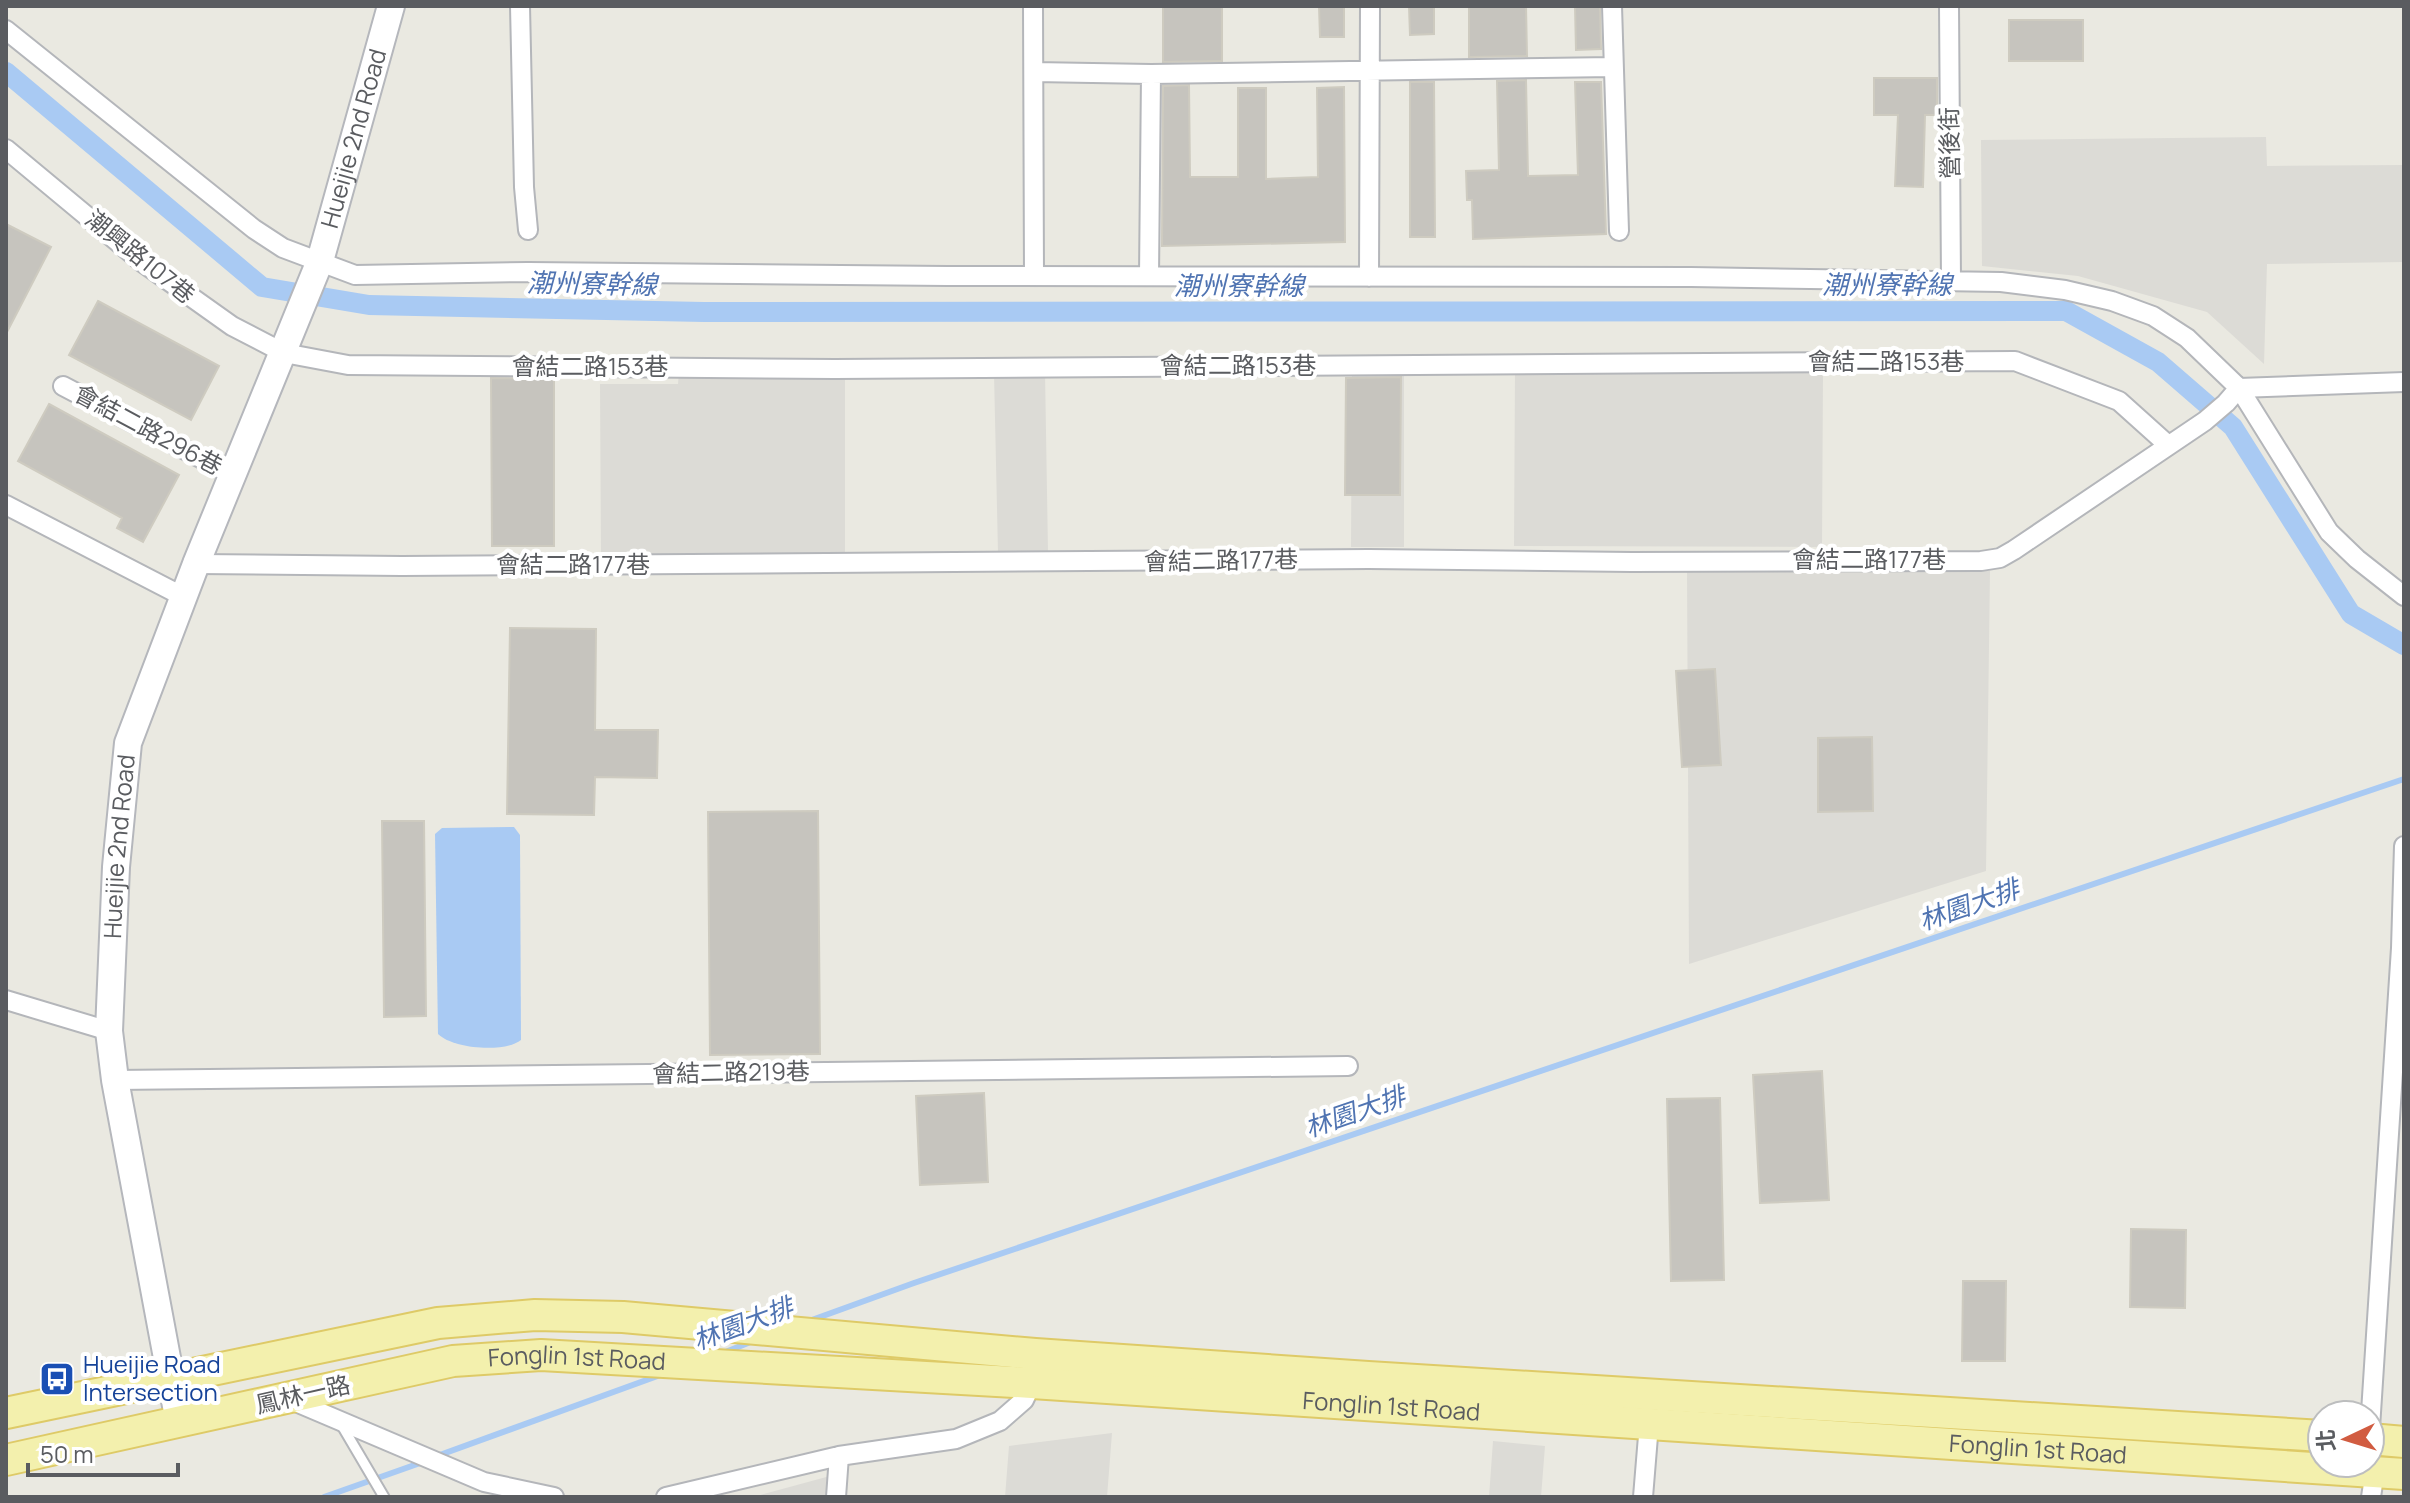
<svg xmlns="http://www.w3.org/2000/svg" width="2410" height="1503" font-family="Manrope,'Noto Sans TC',sans-serif">
<style>
.industrial{fill:#dcdbd6}
.water{fill:#a9caf3}
.lines{fill:none;stroke-linecap:round;stroke-linejoin:round}
.stream{stroke:#a9caf3;stroke-width:6}
.canal{stroke:#a9caf3;stroke-width:20}
.building{fill:#c6c4be;stroke:#cecbc0;stroke-width:2}
.lane-casing{stroke:#b4b6ba;stroke-width:13}
.street-casing{stroke:#b4b6ba;stroke-width:22}
.secondary-casing{stroke:#b5b7bc;stroke-width:30}
.primary-casing{stroke:#deca67;stroke-width:34}
.lane{stroke:#fff;stroke-width:9}
.street{stroke:#fff;stroke-width:18}
.secondary{stroke:#fff;stroke-width:26}
.primary{stroke:#f3f0ad;stroke-width:30}
.labels{text-anchor:middle;stroke-width:8;stroke-linejoin:round;paint-order:stroke}
.street-label{font-size:24px;fill:#5a5c60;stroke:#fff}
.transit-label{font-size:24px;fill:#164399;stroke:#fff;text-anchor:start}
.water-label{font-size:26px;font-style:italic;fill:#5074b2;stroke:#fff}
</style>
<rect width="100%" height="100%" fill="#eae9e1"/>
<!-- industrial -->
<path class="industrial" d="M2266,137l1,29 137,-1v97l-137,2 -3,100 -57,-52 -129,-36 -96,-10 -1,-126z
M1352,370h52v177h-53z
M679,371h166v184h-244l-1,-171h78z
M1045,372l3,180 -50,1 -4,-180z
M1515,372l308,1 -1,174 -308,-1z
M1687,569l303,2 -4,300 -297,93z
M1112,1433l-5,64h-102l4,-51z
M1493,1441l52,5 -4,51h-52z
M841,1473l-2,24h-86z"/>
<!-- water -->
<path class="water" d="M514,827l6,8 1,205c-16,13 -68,9 -83,-6l-3,-200 7,-6z"/>
<g class="lines">
<!-- stream -->
<path class="stream" d="M809,1321l105,-38 1490,-504
M723,1353l30,-12
M437,1456l226,-82
M324,1497l99,-35"/>
<!-- canal -->
<path class="canal" d="M6,72l256,215 107,18 335,7 1362,-1 92,51 75,65 118,187 53,31"/>
</g>
<!-- building -->
<path class="building" d="M1163,6h59v55l-59,1z
M1319,6h25v31h-24z
M1409,6h25v28l-24,1z
M1469,6h57l1,50 -58,1z
M1575,6h25l1,43 -25,1z
M2009,20h74v41h-74z
M1874,78h63v37h-12l-2,72 -28,-1 3,-71h-24z
M1526,80l2,96 50,-1 -3,-93h26l5,152 -133,5 -1,-39h-5l-1,-29 33,-1 -2,-89z
M1410,82h24l1,155h-25z
M1189,85l1,92h48v-89h28v91l52,-2 -1,-89 27,-1 1,155 -183,4 1,-160z
M6,224l45,23 -45,87z
M98,301l121,65 -28,54 -122,-65z
M1401,377l-1,118h-55l1,-117z
M491,378l63,1v167h-62z
M49,404l130,71 -36,67 -26,-14 5,-10 -104,-57z
M510,628l86,1 -1,101h63l-1,48 -62,-1 -1,38 -87,-1z
M1715,669l6,96 -39,2 -6,-96z
M1872,737l1,74 -55,1v-74z
M818,811l2,243 -110,1 -2,-243z
M382,821h42l2,195 -42,1z
M1822,1071l7,129 -69,3 -7,-128z
M984,1093l4,89 -68,3 -4,-89z
M1720,1098l4,182 -53,1 -4,-182z
M2131,1229l55,1 -1,78 -55,-1z
M1963,1281h43l-1,80h-43z"/>
<g class="lines">
<!-- lane casing -->
<g class="lane-casing">
<path id="lane" d="M341,1424l43,73"/>
</g>
<!-- street casing -->
<g class="street-casing">
<path id="street" d="M520,6l4,181 4,43
M1033,6l1,270
M1612,6l7,225
M1949,6l2,275
M6,30l248,199 29,19 72,27 173,-3 419,4 744,1 310,5 64,8 47,11 41,15 34,22 52,50 90,144 28,27 47,37
M1034,72l117,2 462,-7
M6,149l136,113 90,64 52,27 64,12 487,4 1180,-8 104,40 49,44
M1149,276l2,-202
M1369,277l1,-271
M63,386l170,89
M6,505l178,92
M196,564l206,2 967,-7 263,3 349,-1 19,-3 14,-8 191,-129 21,-18 13,-15 165,-6
M6,1000l103,31
M115,1080l1233,-14
M291,1400l193,82 70,15
M2370,1428l31,-480 3,-102
M666,1497l173,-41 117,-17 44,-18 24,-21 8,-17
M836,1497l3,-41
M1643,1497l6,-73
M2371,1497l4,-26"/>
</g>
<!-- secondary casing -->
<g class="secondary-casing">
<g id="secondary">
<path id="s1" d="M179,1422l-64,-342 -6,-49 7,-164 12,-124 68,-179 124,-303 71,-255"/>
</g>
</g>
<!-- primary casing -->
<g class="primary-casing">
<g id="primary">
<path d="M6,1413l432,-90 97,-8 88,2 412,37 333,23 954,59"/>
<path d="M2370,1439l34,3"/>
<path id="s2" d="M6,1460l447,-99 88,-6 491,28 1372,91"/>
</g>
</g>
<!-- lane -->
<use href="#lane" class="lane"/>
<!-- street -->
<use href="#street" class="street"/>
<!-- secondary -->
<use href="#secondary" class="secondary"/>
<!-- primary -->
<use href="#primary" class="primary"/>
</g>
<!-- icons -->
<defs>
<g id="bus-square" transform="scale(1.8)"><rect x="-9" y="-9" width="18" height="18" rx="4" fill="#1a4fb4" stroke="#fff"/><path d="M-5-6H5V4H4V6H2V4H-2V6H-4V4H-5ZM-3.5-4V0h7V-4ZM-3.5 1.2v1.5H-2V1.2ZM2 1.2v1.5H3.5V1.2Z" fill="#fff"/></g>
</defs>
<g fill-rule="evenodd">
<use href="#bus-square" x="57" y="1379"/>
</g>
<g class="labels">
<!-- street labels -->
<g class="street-label">
<text dy="8" stroke="none"><textPath href="#s1" startOffset="1332">Hueijie 2nd Road</textPath></text>
<text transform="translate(1950 143) rotate(-91)" y="8">營後街</text>
<text transform="translate(140 257) rotate(39)" y="8">潮興路107巷</text>
<text x="1886" y="370">會結二路153巷</text>
<text x="1238" y="374">會結二路153巷</text>
<text x="590" y="375">會結二路153巷</text>
<text transform="translate(148 430) rotate(28)" y="8">會結二路296巷</text>
<text x="1869" y="568">會結二路177巷</text>
<text transform="translate(1221 561) rotate(-1)" y="8">會結二路177巷</text>
<text x="573" y="573">會結二路177巷</text>
<text dy="8" stroke="none"><textPath href="#s1" startOffset="582">Hueijie 2nd Road</textPath></text>
<text transform="translate(731 1073) rotate(-1)" y="8">會結二路219巷</text>
<text dy="8" stroke="none"><textPath href="#s2" startOffset="582">Fonglin 1st Road</textPath></text>
<text transform="translate(303 1395) rotate(-13)" y="8">鳳林一路</text>
<text dy="8" stroke="none"><textPath href="#s2" startOffset="1398">Fonglin 1st Road</textPath></text>
<text dy="8" stroke="none"><textPath href="#s2" startOffset="2046">Fonglin 1st Road</textPath></text>
</g>
<!-- transit labels -->
<g class="transit-label">
<text x="83" y="1373">Hueijie Road<tspan x="83" dy="28">Intersection</tspan></text>
</g>
<!-- water labels -->
<g class="water-label">
<text transform="translate(592 284) rotate(1)" y="9">潮州寮幹線</text>
<text x="1887" y="294">潮州寮幹線</text>
<text x="1239" y="295">潮州寮幹線</text>
<text transform="translate(1969 905) rotate(-19)" y="9">林園大排</text>
<text transform="translate(1355 1112) rotate(-19)" y="9">林園大排</text>
<text transform="translate(743 1324) rotate(-20)" y="9">林園大排</text>
</g>
</g>
<!-- border -->
<rect width="2410" height="1503" fill="none" stroke="#5a5c60" stroke-width="16"/>
<!-- north arrow -->
<g transform="translate(2346 1439) rotate(266)"><circle r="38" fill="#ffffff" stroke="#bdbebf" stroke-width="2"/>
<path d="M0-6L14 30L0 20L-14 30Z" fill="#d15c41"/>
<text y="-12" font-size="22" font-weight="bold" text-anchor="middle" fill="#5a5c60">北</text>
</g>
<!-- scale -->
<path d="M28 1463v12h150v-12" fill="none" stroke="#5a5c60" stroke-width="4"/>
<text x="40" y="1463" font-size="24" fill="#5a5c60" stroke="#ffffff" stroke-width="6" paint-order="stroke">50 m</text>
</svg>
